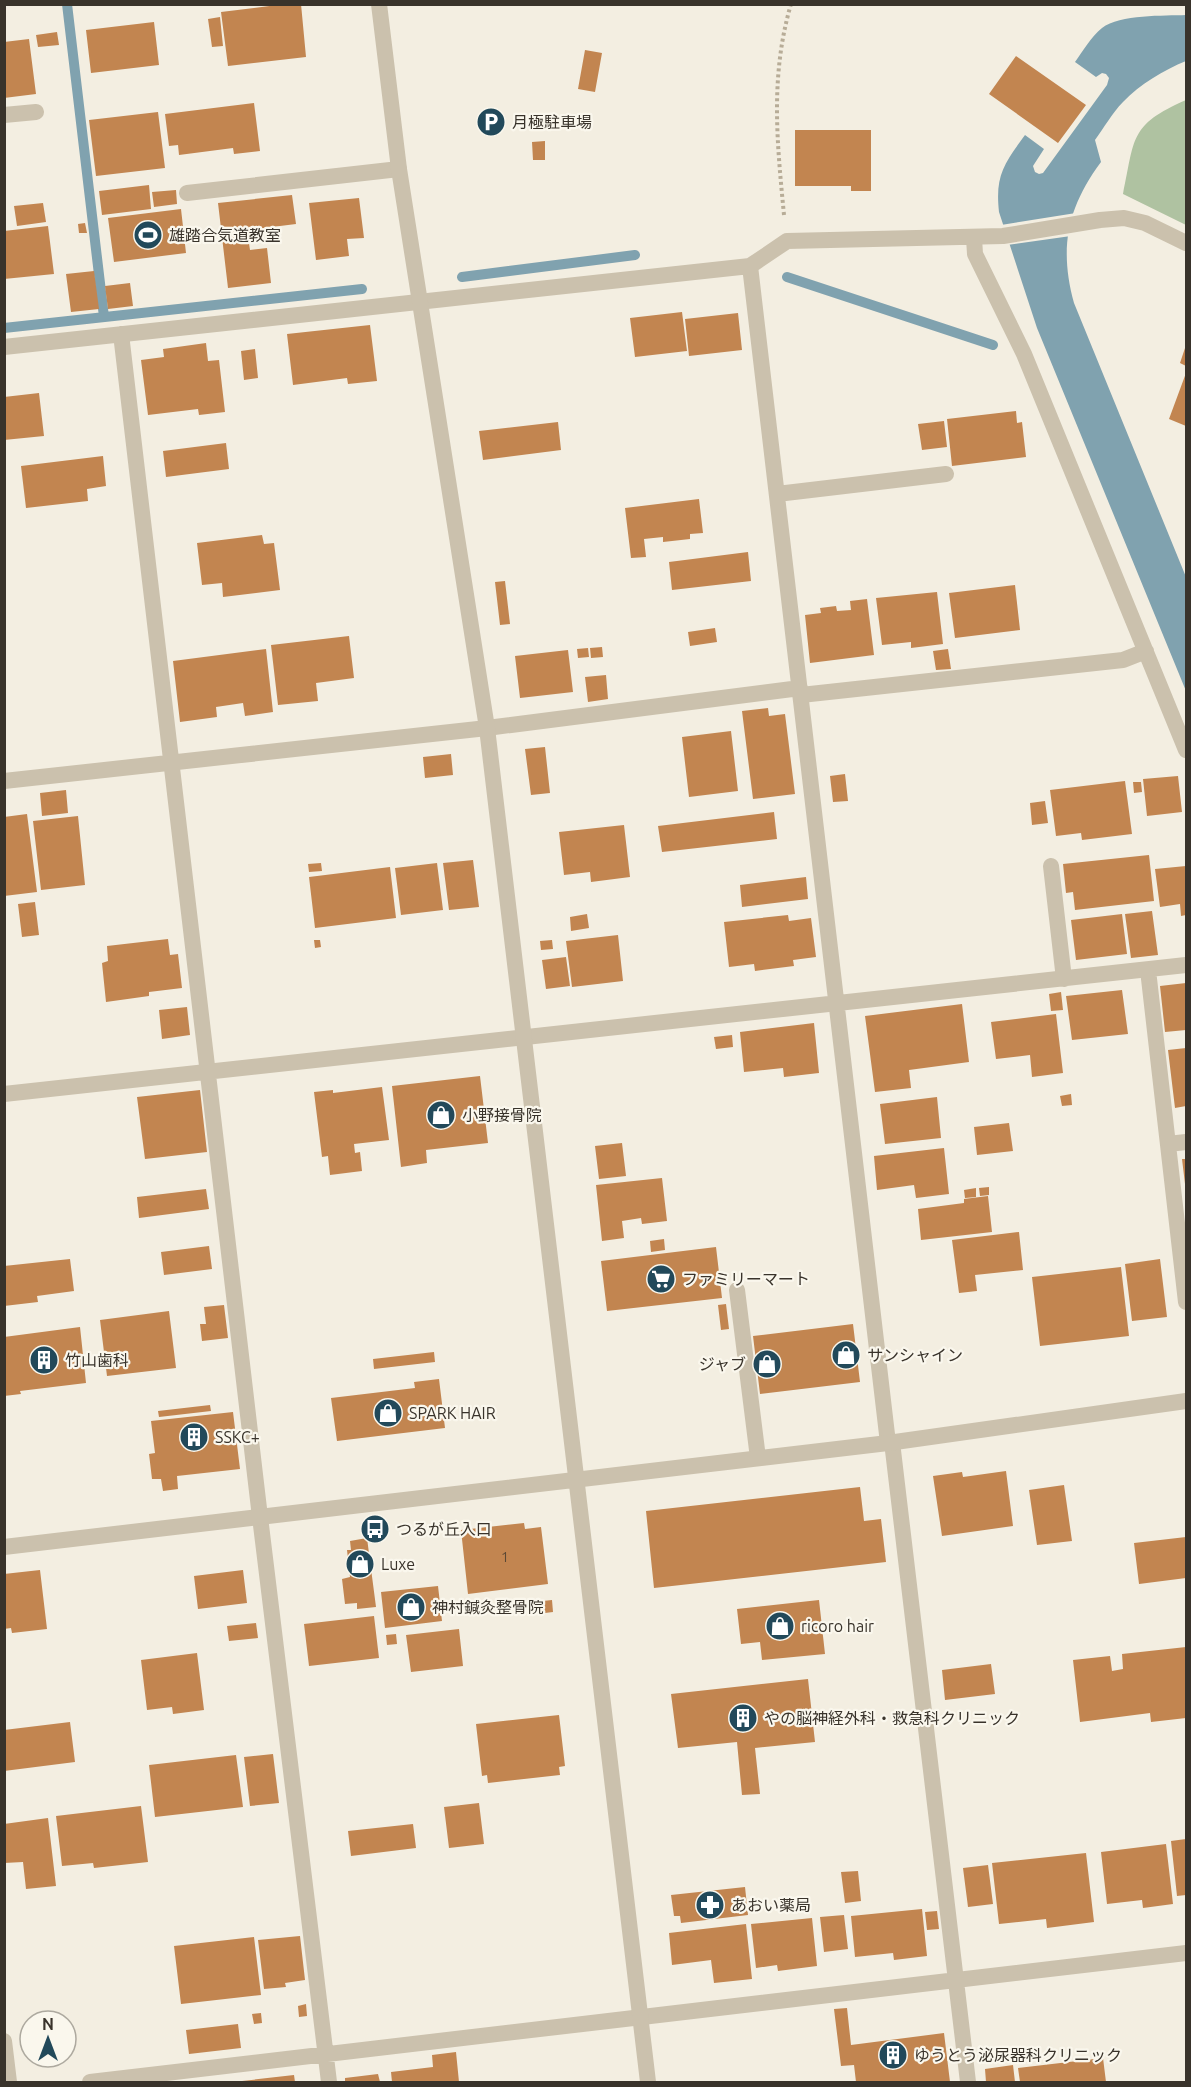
<svg xmlns="http://www.w3.org/2000/svg" width="1191" height="2087" font-family="Ubuntu,'Noto Sans JP',sans-serif">
<style>
.green{fill:#afc2a1}
.water{fill:#80a2af}
.pier{fill:#f3eee1}
.lines{fill:none;stroke-linecap:round;stroke-linejoin:round}
.stream{stroke:#80a2af;stroke-width:10}
.building{fill:#c28550}
.path{stroke:#b7ac97;stroke-width:4;stroke-dasharray:3 3;stroke-linecap:butt}
.service{stroke:#cbc1ad;stroke-width:16}
.minor{stroke:#cbc1ad;stroke-width:16}
.tertiary{stroke:#cbc1ad;stroke-width:16}
.labels{text-anchor:middle;stroke-width:4.5;stroke-linejoin:round;paint-order:stroke}
.number-label{font-size:14px;fill:#5b4834}
.poi-label{font-size:16px;fill:#39332b;stroke:#faf7ed;text-anchor:start}
</style>
<rect width="100%" height="100%" fill="#f3eee1"/>
<!-- green -->
<path class="green" d="M1186,100v125l-63,-31c12,-56 6,-69 63,-94z"/>
<!-- water -->
<path class="water" d="M1186,15v46c-22,9 -46,23 -63,41 -11,11 -19,26 -28,38l6,22c-34,46 -42,86 -27,141l112,274v114l-149,-363 -38,-116c-4,-37 5,-48 26,-77l19,14 -11,17 2,6 4,2 4,-1 64,-88 2,-7 -3,-4 -4,-1 -6,4 -21,-15c8,-11 16,-25 27,-34 18,-14 62,-12 84,-13z"/>
<!-- pier -->
<path class="pier" d="M1076,213l-5,23 -64,9 -6,-20z"/>
<g class="lines">
<!-- stream -->
<path class="stream" d="M67,4l37,313
M462,277l173,-22
M787,277l206,68
M4,328l358,-39"/>
</g>
<!-- building -->
<path class="building" d="M285,4h16l5,53 -78,9 -7,-54z
M220,17l3,29 -11,1 -4,-28z
M154,22l5,43 -68,8 -5,-43z
M57,32l2,13 -21,2 -2,-12z
M29,39l7,55 -32,4v-56z
M585,50l17,3 -7,39 -17,-3z
M1016,56l70,49 -28,38 -69,-49z
M254,103l6,48 -26,3 -1,-6 -54,7 -1,-10 -9,1 -4,-32z
M158,112l7,56 -69,8 -7,-56z
M795,130h76v61h-20v-5h-56z
M545,141v19h-12l-1,-18z
M149,185l2,24 -49,6 -3,-24z
M176,190l1,14 -23,3 -2,-15z
M292,195l4,29 -49,6 3,20 17,-2 4,35 -43,5 -10,-85z
M359,198l5,40 -17,1 2,17 -33,4 -7,-57z
M43,203l3,19 -29,4 -3,-20z
M181,209l5,44 -72,9 -6,-44z
M85,223l2,10h-8l-1,-9z
M48,226l6,48 -50,5v-48z
M94,271l5,38 -28,3 -5,-38z
M130,283l3,23 -25,3 -3,-23z
M682,312l5,39 -52,6 -5,-39z
M738,313l4,37 -53,6 -4,-37z
M370,325l7,56 -29,3 -1,-6 -54,7 -6,-51z
M206,343l2,18 11,-1 6,52 -26,3 -1,-6 -50,6 -7,-55 23,-3 -1,-8z
M1186,345v21l-6,-3z
M255,349l3,29 -14,2 -3,-29z
M1186,373v53l-17,-7z
M39,393l5,43 -40,4v-43z
M1016,411l1,12 5,-1 4,35 -74,9 -5,-47z
M944,421l3,26 -25,3 -4,-26z
M558,422l3,28 -78,10 -4,-29z
M226,443l3,26 -63,8 -3,-26z
M103,456l3,30 -19,3 1,12 -62,7 -5,-42z
M699,499l4,34 -13,1v5l-27,3v-5l-19,2 2,18 -15,1 -6,-50z
M262,535l2,9 10,-1 6,47 -57,7 -1,-14 -20,2 -5,-42z
M748,552l3,29 -79,9 -3,-28z
M505,581l5,43 -10,1 -5,-43z
M1015,585l5,45 -65,8 -6,-45z
M937,592l6,52 -32,4v-6l-29,3 -6,-47z
M867,599l7,56 -64,8 -5,-48 16,-2 -1,-5 16,-2 1,5 14,-1 -1,-9z
M715,628l2,14 -27,4 -2,-14z
M349,636l5,42 -38,5 2,18 -40,4 -7,-60z
M602,647l1,10 -12,1 -1,-10z
M588,648l1,9 -11,1 -1,-9z
M266,649l7,63 -28,4 -2,-13 -27,4 1,10 -37,5 -7,-61z
M948,649l3,20 -15,1 -3,-19z
M568,650l5,42 -53,6 -5,-42z
M606,675l2,24 -20,3 -3,-25z
M768,708l1,8 16,-2 10,80 -42,5 -11,-88z
M731,731l7,60 -49,6 -7,-60z
M545,747l5,46 -19,2 -6,-46z
M451,754l2,21 -28,3 -2,-21z
M845,774l3,27 -15,1 -3,-26z
M1178,776l4,36 -35,4 -4,-37z
M1125,781l7,53 -50,6 -1,-7 -25,3 -6,-46z
M1133,782h8l1,10 -8,1z
M66,790l2,23 -26,3 -2,-23z
M1045,801l3,22 -16,2 -2,-22z
M774,812l3,27 -115,13 -4,-26z
M27,814l10,78 -33,4v-79z
M78,816l7,69 -44,5 -8,-69z
M624,825l6,52 -39,5 -1,-10 -26,3 -5,-43z
M1149,855l5,46 -79,9 -2,-18 -7,1 -3,-29z
M473,860l6,47 -30,3 -6,-47z
M321,863l1,8 -13,1 -1,-8z
M437,863l6,47 -42,5 -6,-47z
M1186,866v49l-5,1 -1,-12 -20,3 -5,-38z
M390,867l6,51 -81,10 -6,-51z
M806,877l2,22 -66,8 -2,-22z
M35,902l4,33 -17,2 -4,-33z
M1152,911l6,44 -27,3 -6,-44z
M587,914l2,14 -18,3 -1,-14z
M1122,914l5,40 -51,6 -5,-40z
M788,915l1,6 22,-3 5,39 -23,3 1,6 -39,5 -1,-7 -25,3 -5,-45z
M618,935l5,46 -51,6 -6,-46z
M168,939l2,16 8,-1 4,34 -33,4v4l-43,6 -4,-39 6,-2 -1,-15z
M314,940h6l1,7 -6,1z
M552,940l1,9 -12,1 -1,-9z
M566,957l4,29 -24,3 -4,-29z
M1186,983v47l-21,2 -5,-46z
M1122,990l6,44 -56,6 -6,-44z
M1061,992l2,18 -12,1 -2,-17z
M962,1004l7,58 -60,8 2,18 -36,4 -10,-76z
M187,1007l3,28 -28,4 -3,-29z
M1056,1014l7,59 -31,4 -2,-22 -34,4 -5,-37z
M814,1023l5,50 -35,4 -1,-9 -39,4 -4,-40z
M732,1035l1,12 -17,2 -2,-12z
M1186,1048v58l-11,2 -7,-58z
M480,1076l8,67 -62,7 1,13 -26,4 -9,-81z
M382,1087l7,53 -35,4 1,9 5,-1 2,19 -32,4 -2,-19 -6,1 -8,-65 19,-2v3z
M200,1090l7,62 -62,7 -8,-62z
M1071,1094l1,11 -10,1 -2,-10z
M937,1097l4,41 -56,6 -5,-40z
M1009,1123l4,28 -36,4 -3,-28z
M622,1143l4,33 -27,3 -4,-33z
M944,1148l5,46 -33,4 -2,-13 -37,5 -3,-34z
M1182,1159h4v25h-1z
M662,1178l5,43 -25,3 -1,-6 -19,3 2,17 -22,3 -6,-56z
M989,1187v8l-9,1 -1,-8z
M976,1188v9l-11,1 -1,-8z
M206,1189l3,20 -70,9 -2,-21z
M988,1196l4,36 -71,8 -3,-31 46,-6v-4z
M1019,1232l4,38 -48,5 2,16 -18,2 -7,-53z
M664,1239l1,11 -14,2 -1,-11z
M209,1246l3,23 -48,6 -3,-23z
M716,1247l6,51 -115,13 -6,-50z
M70,1259l4,32 -37,5 1,6 -34,4v-40z
M1160,1259l7,58 -35,4 -7,-57z
M1121,1267l8,69 -89,10 -8,-69z
M726,1304l3,25 -8,1 -3,-25z
M224,1305l4,33 -26,3 -2,-17h6l-2,-17z
M169,1311l7,57 -69,8 -7,-56z
M853,1324l7,58 -100,12 -7,-58z
M80,1327l6,56 -66,8 1,3 -17,2v-59z
M434,1352l1,10 -61,7 -1,-10z
M439,1379l6,49 -108,13 -6,-43 84,-10 -1,-6z
M210,1405l1,6 -52,6 -1,-6z
M233,1412l7,57 -63,7 1,13 -15,2 -2,-12h-9l-3,-25 6,-1 -4,-32z
M1006,1471l7,55 -71,10 -9,-60 29,-4 1,5z
M1064,1485l8,56 -35,4 -8,-55z
M860,1487l4,34 17,-2 5,43 -232,26 -8,-77z
M524,1523l1,6 16,-2 7,57 -80,10 -7,-64z
M1186,1537v41l-47,6 -5,-41z
M367,1538l9,69 -19,2v-6l-12,1 -3,-25 8,-2 -3,-27h4l-1,-9z
M40,1570l7,59 -35,4 -1,-5 -7,1v-55z
M243,1570l4,33 -49,6 -4,-33z
M438,1586l4,35 -57,7 -4,-36z
M552,1600l1,12 -8,1 -2,-12z
M819,1600l6,54 -63,6 -2,-18 -19,2 -4,-35z
M374,1616l5,42 -70,8 -5,-42z
M256,1623l2,15 -29,3 -2,-15z
M459,1629l4,37 -52,6 -5,-37z
M396,1634l1,10 -10,1 -1,-10z
M1186,1647v71l-35,4 -1,-9 -70,9 -7,-62 37,-4 2,15 11,-2 -1,-15z
M197,1653l7,57 -31,4 -1,-7 -25,3 -6,-50z
M991,1664l4,30 -50,6 -3,-30z
M808,1679l7,63 -60,6 5,46 -18,1 -5,-53 -59,6 -7,-54z
M559,1715l6,51 -6,1 1,8 -72,8 -1,-8 -5,1 -6,-52z
M70,1722l5,40 -71,9v-41z
M273,1754l6,49 -29,3 -6,-49z
M236,1755l7,52 -88,10 -6,-52z
M479,1803l5,41 -35,4 -5,-41z
M141,1806l7,56 -54,6 -1,-5 -31,3 -6,-50z
M48,1818l8,68 -30,3 -3,-27 -19,1v-39z
M413,1824l3,24 -65,8 -3,-25z
M1186,1839v56l-9,1 -6,-55z
M1166,1844l7,60 -30,4 -1,-8 -35,4 -6,-52z
M1086,1853l8,69 -47,6 -1,-9 -47,5 -7,-61z
M988,1865l5,39 -25,3 -5,-39z
M858,1871l3,30 -16,2 -4,-31z
M745,1887l3,28 -67,8 -1,-7h-6l-3,-21z
M922,1909l5,47 -33,4 -1,-7 -38,4 -4,-41z
M937,1911l2,18 -12,1 -2,-18z
M844,1915l4,34 -24,3 -4,-35z
M812,1918l5,48 -39,5 -1,-6 -21,3 -5,-44z
M746,1924l6,55 -38,4 -3,-23 -39,5 -3,-32z
M300,1936l5,44 -20,3 1,4 -22,2 -6,-49z
M254,1937l7,58 -80,9 -7,-58z
M306,2004l1,12 -8,1 -1,-11z
M847,2008l4,37 93,-12 6,49h-94l-2,-17 -13,1 -7,-57z
M261,2013l1,10 -8,1 -2,-10z
M238,2024l3,24 -52,6 -3,-24z
M456,2052l3,30h-67l-1,-10 42,-5 -1,-12z
M1103,2058l3,24h-86l-2,-14z
M1013,2065l2,17h-29l-1,-13z
M378,2074l2,8h-35v-4z
M294,2075l1,7h-53v-1z"/>
<g class="lines">
<!-- path -->
<path class="path" d="M784,215c-7,-73 -14,-139 7,-211"/>
<!-- service -->
<path class="service" d="M737,1290l21,168"/>
<!-- minor -->
<path class="minor" d="M4,115l32,-3
M187,193l212,-24
M974,238l1,16 49,100 162,396
M750,266l138,1177
M121,334l139,1183 69,565
M4,347l746,-81 37,-25 216,-5 97,-16 24,-2 21,5 41,20
M777,494l169,-20
M801,695l322,-35 23,-9
M4,781l483,-53 313,-40
M1051,866l13,113
M1148,970l38,332
M4,1094l1182,-129
M1168,1144l18,-2
M892,1442l76,640
M4,2041l5,41
M90,2082l1096,-129"/>
<!-- tertiary -->
<path class="tertiary" d="M379,4l20,165 88,559 161,1354
M4,1547l884,-104 298,-42"/>
</g>
<!-- icons -->
<defs>
<g id="parking-disc" transform="scale(1.5)"><circle r="9.5" fill="#22495a" stroke="#faf7ed"/><path d="M-3.5-5.5H1a3.5 3.5 0 0 1 0 7H-1V5.5H-3.5ZM-1-3.4V-.6H.8a1.4 1.4 0 0 0 0-2.8Z" fill="#fff"/></g>
<g id="stadium-disc" transform="scale(1.5)"><circle r="9.5" fill="#22495a" stroke="#faf7ed"/><path d="M0-5a6.5 5 0 1 0 0 10a6.5 5 0 1 0 0-10ZM-3.5-1.8h7v3.6h-7Z" fill="#fff"/></g>
<g id="shop-disc" transform="scale(1.5)"><circle r="9.5" fill="#22495a" stroke="#faf7ed"/><path d="M-5-2.5h2.3a2.7 3.5 0 0 1 5.4 0H5L5.5 6h-11ZM-1.5-2.5h3a1.5 2.3 0 0 0-3 0Z" fill="#fff"/></g>
<g id="supermarket-disc" transform="scale(1.5)"><circle r="9.5" fill="#22495a" stroke="#faf7ed"/><path d="M-6-5.5h2.5l.6 2H6L4.5 2H-2.5L-4.4-4H-6ZM-1.5 3.2a1.3 1.3 0 1 0 .1 0ZM3 3.2a1.3 1.3 0 1 0 .1 0Z" fill="#fff"/></g>
<g id="building-disc" transform="scale(1.5)"><circle r="9.5" fill="#22495a" stroke="#faf7ed"/><path d="M-4-6H4V6H1V3H-1V6H-4ZM-2.5-4.3h1.7v1.8h-1.7ZM.8-4.3h1.7v1.8H.8ZM-2.5-1h1.7V.8h-1.7ZM.8-1h1.7V.8H.8Z" fill="#fff"/></g>
<g id="bus-disc" transform="scale(1.5)"><circle r="9.5" fill="#22495a" stroke="#faf7ed"/><path d="M-5-6H5V4H4V6H2V4H-2V6H-4V4H-5ZM-3.5-4V0h7V-4ZM-3.5 1.2v1.5H-2V1.2ZM2 1.2v1.5H3.5V1.2Z" fill="#fff"/></g>
<g id="pharmacy-disc" transform="scale(1.5)"><circle r="9.5" fill="#22495a" stroke="#faf7ed"/><path d="M-2-6h4v4h4v4h-4v4h-4v-4h-4v-4h4Z" fill="#fff"/></g>
</defs>
<g fill-rule="evenodd">
<use href="#parking-disc" x="491" y="122"/>
<use href="#stadium-disc" x="148" y="235"/>
<use href="#shop-disc" x="441" y="1115"/>
<use href="#supermarket-disc" x="661" y="1279"/>
<use href="#shop-disc" x="846" y="1355"/>
<use href="#building-disc" x="44" y="1360"/>
<use href="#shop-disc" x="767" y="1364"/>
<use href="#shop-disc" x="388" y="1413"/>
<use href="#building-disc" x="194" y="1437"/>
<use href="#bus-disc" x="375" y="1529"/>
<use href="#shop-disc" x="360" y="1564"/>
<use href="#shop-disc" x="411" y="1607"/>
<use href="#shop-disc" x="780" y="1626"/>
<use href="#building-disc" x="743" y="1718"/>
<use href="#pharmacy-disc" x="710" y="1905"/>
<use href="#building-disc" x="893" y="2055"/>
</g>
<g class="labels">
<!-- number labels -->
<g class="number-label">
<text x="505" y="1562">1</text>
</g>
<!-- poi labels -->
<g class="poi-label">
<text x="512" y="128">月極駐車場</text>
<text x="169" y="241">雄踏合気道教室</text>
<text x="462" y="1121">小野接骨院</text>
<text x="682" y="1285">ファミリーマート</text>
<text x="867" y="1361">サンシャイン</text>
<text x="65" y="1366">竹山歯科</text>
<text x="746" y="1370" text-anchor="end">ジャブ</text>
<text x="409" y="1419">SPARK HAIR</text>
<text x="215" y="1443">SSKC+</text>
<text x="396" y="1535">つるが丘入口</text>
<text x="381" y="1570">Luxe</text>
<text x="432" y="1613">神村鍼灸整骨院</text>
<text x="801" y="1632">ricoro hair</text>
<text x="764" y="1724">やの脳神経外科・救急科クリニック</text>
<text x="731" y="1911">あおい薬局</text>
<text x="914" y="2061">ゆうとう泌尿器科クリニック</text>
</g>
</g>
<!-- border -->
<rect width="1191" height="2087" fill="none" stroke="#39332b" stroke-width="12"/>
<!-- north arrow -->
<g transform="translate(48 2039)"><circle r="28" fill="#faf7ed" stroke="#ada99f" stroke-width="1.5"/>
<path d="M0-4.5L10 22L0 15L-10 22Z" fill="#22495a"/>
<text y="-9" font-size="16" font-weight="bold" text-anchor="middle" fill="#39332b">N</text>
</g>
</svg>
